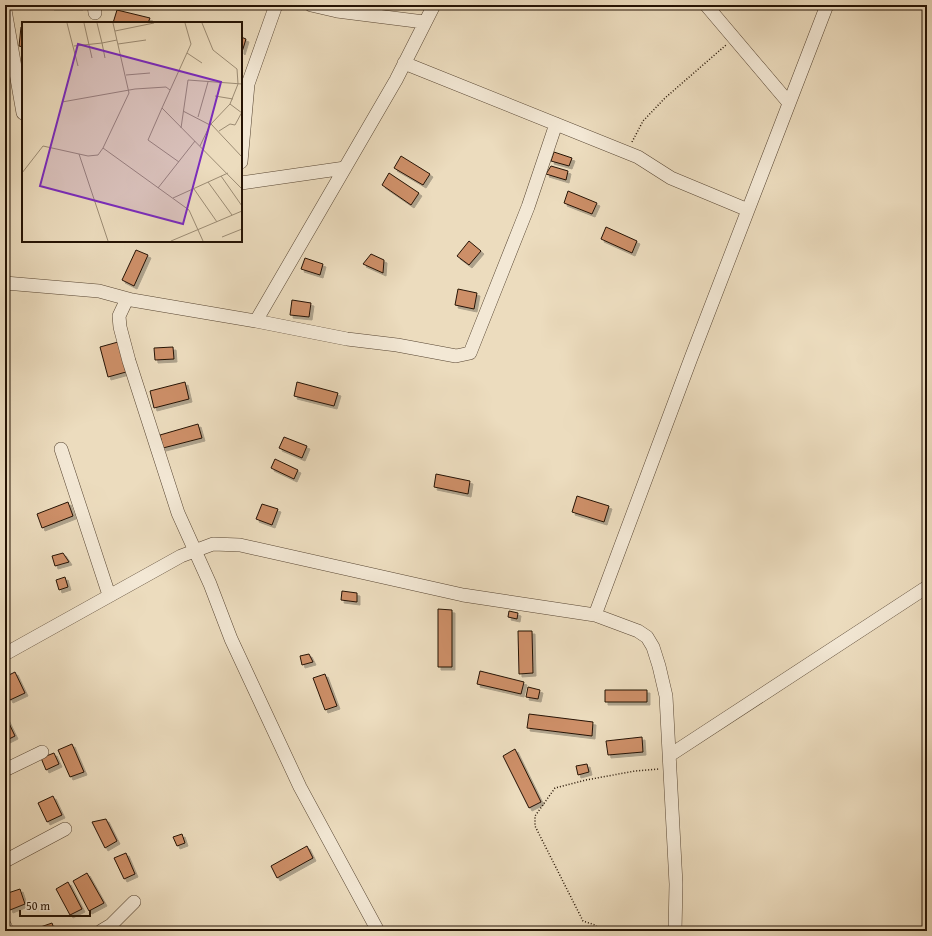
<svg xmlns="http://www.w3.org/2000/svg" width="932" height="936" font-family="'Gentium Book Plus',serif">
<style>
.building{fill:#cd8f68;stroke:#251304;filter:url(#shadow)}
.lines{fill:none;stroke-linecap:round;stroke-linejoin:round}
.minor-casing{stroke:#574532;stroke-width:14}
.path{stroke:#251304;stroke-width:1.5;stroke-dasharray:1 2;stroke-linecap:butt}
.minor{stroke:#f3e8d5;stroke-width:13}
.inset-road{fill:none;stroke:#9c8c74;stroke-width:1}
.view{fill:#7b2cbf;fill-opacity:0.15;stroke:#7b2cbf;stroke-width:2}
.inset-edge{fill:none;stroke:#251304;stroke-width:2}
</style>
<defs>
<filter id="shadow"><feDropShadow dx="3" dy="3" stdDeviation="0" flood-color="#0004"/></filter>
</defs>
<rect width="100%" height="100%" fill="#ecdcbe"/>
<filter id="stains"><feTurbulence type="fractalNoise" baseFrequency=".005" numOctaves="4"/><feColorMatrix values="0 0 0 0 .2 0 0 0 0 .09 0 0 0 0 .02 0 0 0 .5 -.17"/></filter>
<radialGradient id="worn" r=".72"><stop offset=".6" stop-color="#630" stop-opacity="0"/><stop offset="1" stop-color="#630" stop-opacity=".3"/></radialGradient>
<!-- building -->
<path class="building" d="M51,5h29v2h-29z
M117,10l33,8 -2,5h-35z
M21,27h2v20l-4,-1z
M241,37l5,2 -4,13 -1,-1z
M554,152l18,6 -3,8 -18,-5z
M401,156l29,18 -7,11 -29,-17z
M551,166l17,5 -2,9 -20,-6z
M389,173l30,20 -8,12 -29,-20z
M568,191l29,12 -5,11 -28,-11z
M606,227l31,14 -5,12 -31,-14z
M469,241l12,10 -12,14 -12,-9z
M136,250l12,5 -14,31 -12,-6z
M371,254l13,6 -1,13 -20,-9z
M305,258l18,6 -3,11 -19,-6z
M458,289l19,4 -3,16 -19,-4z
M292,300l19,3 -2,14 -19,-2z
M118,342l8,30 -18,5 -8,-30z
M173,347l1,12 -19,1 -1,-12z
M185,382l4,17 -35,9 -4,-17z
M297,382l41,11 -4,13 -40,-10z
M198,424l4,14 -39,10 -3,-13z
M284,437l23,9 -5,12 -23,-10z
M275,459l23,11 -4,9 -23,-11z
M436,474l34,7 -2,13 -34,-7z
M577,496l32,10 -5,16 -32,-10z
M68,502l5,14 -31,12 -5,-14z
M262,504l16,5 -6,16 -16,-6z
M63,553l6,9 -14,4 -3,-10z
M65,577l3,10 -9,3 -3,-10z
M342,591l15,2v9l-16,-2z
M438,609l14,1v57h-14z
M509,611l9,2 -1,6 -9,-2z
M518,631h14l1,42 -14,1z
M309,654l4,8 -11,3 -2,-9z
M480,671l44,11 -3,12 -44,-10z
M15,672l10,21 -15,7 -5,-10v-13z
M325,674l12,32 -12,4 -12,-32z
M528,687l12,3 -2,9 -12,-2z
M605,690h42v12h-42z
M529,714l64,8 -1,14 -65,-8z
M5,715l10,21 -10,5z
M642,737l1,15 -35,3 -2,-14z
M72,744l12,28 -14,5 -12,-27z
M515,749l26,53 -12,6 -26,-52z
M54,753l5,11 -13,6 -5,-12z
M587,764l2,8 -11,3 -2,-9z
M53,796l9,19 -15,7 -9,-19z
M106,819l11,22 -12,7 -13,-26z
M182,834l3,9 -8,3 -4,-9z
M307,846l6,12 -36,20 -6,-12z
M126,853l9,21 -11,5 -10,-21z
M87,873l17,30 -15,8 -16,-30z
M68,882l14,27 -12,6 -14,-26z
M20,889l5,15 -15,6 -5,-16z
M52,923l3,8h-26z"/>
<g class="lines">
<!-- minor casing -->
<g class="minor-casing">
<path id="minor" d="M94,5l1,8
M311,5l26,6 87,11
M706,5l83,98
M5,10l18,103
M404,63l234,94 33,21 77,32
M241,162l7,-78 28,-79
M241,183l104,-15
M5,283l94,8 33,9 124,21 140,-241 38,-75
M127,299l-8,17 1,11 9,34 49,152 32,71 21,55 69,148 78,144
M256,321l91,18 50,6 59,11 14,-3 58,-146 28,-83
M61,449l48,146
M595,615l96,-257 136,-353
M5,654l176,-98 32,-12 27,1 223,50 132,20 43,16 9,6 6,10 6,19 7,30 10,188 -1,47
M670,755l257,-168
M5,770l37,-18
M5,861l60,-32
M5,926l2,5
M101,931l10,-6 23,-23"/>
</g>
<!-- path -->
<path class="path" d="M632,142l11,-21 22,-23 61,-53
M601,931l-6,-6 -12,-4 -48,-95v-10l20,-28 31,-8 49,-9 24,-2"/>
<!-- minor -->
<use href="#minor" class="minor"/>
</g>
<!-- overview -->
<g transform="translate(22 22)">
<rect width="220" height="220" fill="#ecdcbe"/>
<path class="inset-road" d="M45,1l11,43M62,1l8,35M163,1l6,21 -29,64 80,81M93,9l39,-8M96,22l28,-4M52,24l28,-3 -5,-20M165,31l15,10M83,36l-3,-15 15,-3M104,53l24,-2M193,74l18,3M40,80l73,-13 31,-2 4,3M208,82l12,9M140,86l-14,32 31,22M161,89l27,14M176,95l10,-35M189,102l31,33M159,106l7,-48 54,4M197,109l11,-7 5,1 7,-13M178,124l10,-21 20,-21 8,-20 -1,-15 -24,-19 -11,-27M81,126l86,62 14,31M57,132l29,87M0,151l21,-27 45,10 10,-1 5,-7 26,-55 -16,-70M199,154l21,30M186,160l24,33M136,166l37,-47M172,167l23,33M151,176l55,-25M200,215l20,-8M149,219l71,-30"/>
<path class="view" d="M56,22l143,38 -38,142 -143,-38z"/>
<rect width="220" height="220" class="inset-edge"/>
</g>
<!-- margin -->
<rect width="932" height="936" fill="none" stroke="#ecdcbe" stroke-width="20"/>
<rect x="6" y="6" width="920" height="924" fill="none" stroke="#251304" stroke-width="2"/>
<rect x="10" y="10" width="912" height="916" fill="none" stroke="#251304"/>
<!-- scale -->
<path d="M20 910v6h70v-6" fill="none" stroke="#251304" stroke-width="2"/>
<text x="26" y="910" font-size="12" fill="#251304" stroke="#f3e8d5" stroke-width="3" paint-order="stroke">50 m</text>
<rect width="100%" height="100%" filter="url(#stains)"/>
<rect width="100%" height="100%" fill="url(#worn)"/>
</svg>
